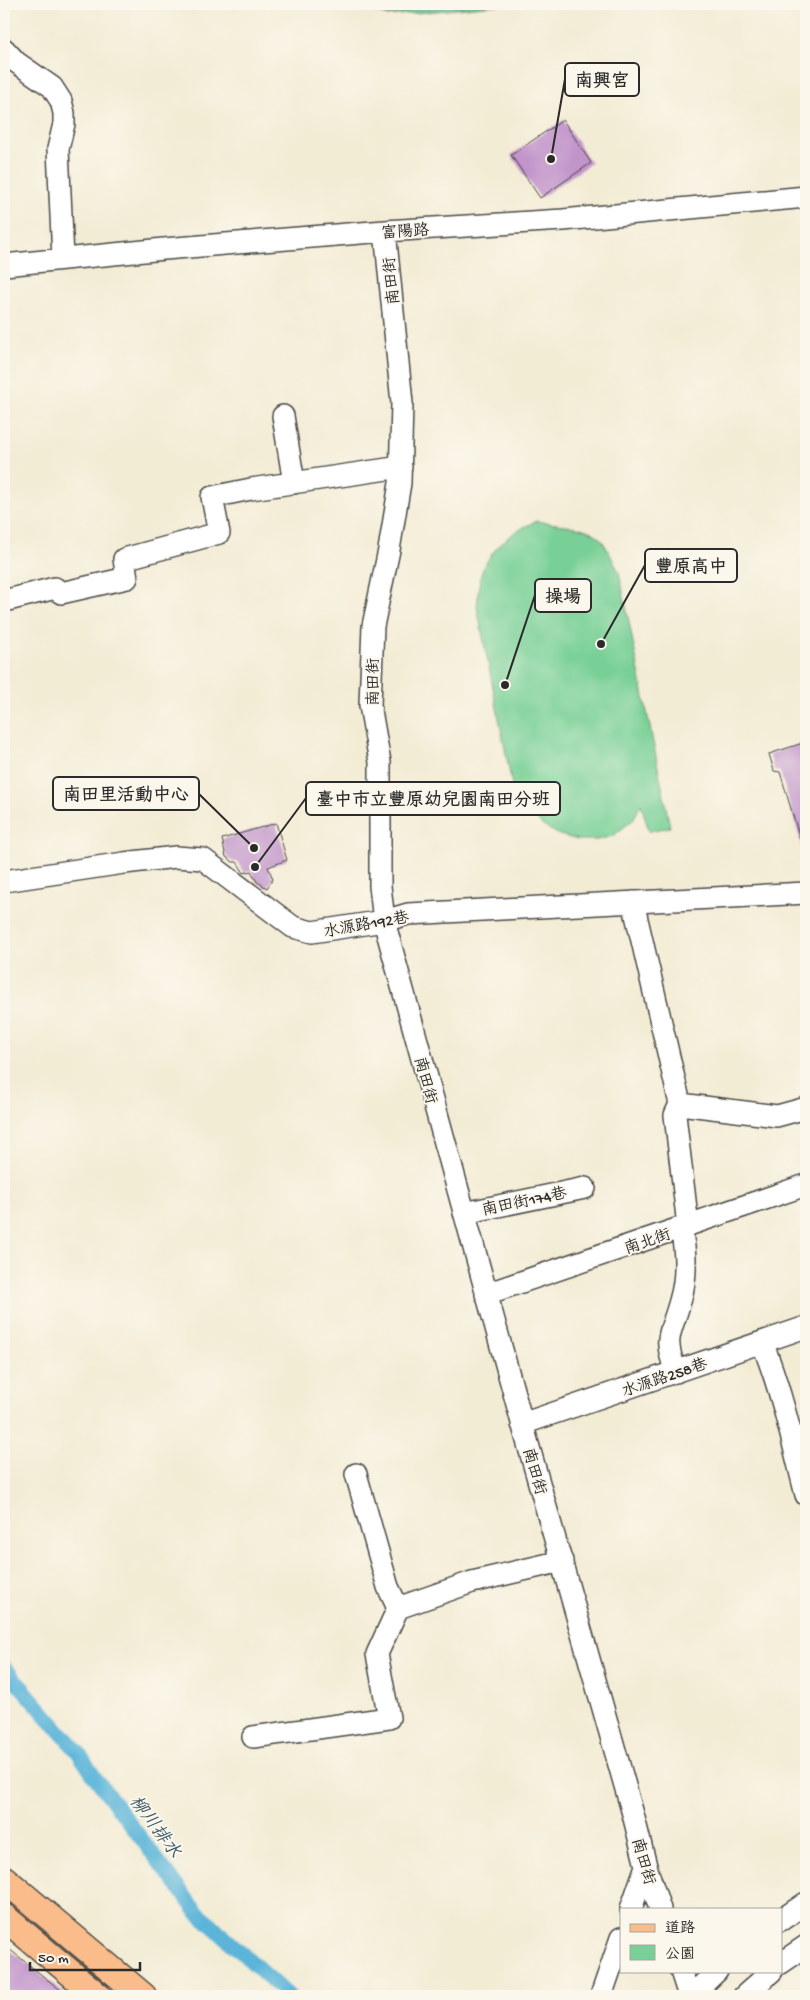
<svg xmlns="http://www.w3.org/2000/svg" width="810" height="2000" font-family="'Gochi Hand','LXGW WenKai TC',sans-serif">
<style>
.green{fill:#78d096;stroke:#527e60}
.forest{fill:#62b27f;stroke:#466e55}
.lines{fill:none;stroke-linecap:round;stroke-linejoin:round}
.canal{stroke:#5bb5d9;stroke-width:15}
.building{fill:#c194ca}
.minor-casing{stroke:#494844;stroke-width:24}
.major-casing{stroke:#494844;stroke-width:29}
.minor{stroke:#fff;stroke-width:21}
.major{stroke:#f9bc8a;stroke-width:26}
.labels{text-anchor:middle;stroke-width:4;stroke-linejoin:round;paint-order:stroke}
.street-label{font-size:16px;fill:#2b2b2b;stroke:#fbf7ec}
.water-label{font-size:18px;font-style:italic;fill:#3c5b68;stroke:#fbf7ec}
.leader{fill:none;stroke:#2b2b2b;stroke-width:2}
.callout-dot{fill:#2b2b2b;stroke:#fbf7ec;stroke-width:2}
.callout{fill:#fbf7ec;stroke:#2b2b2b;stroke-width:2}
.callout-label{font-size:18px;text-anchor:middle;font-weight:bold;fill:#2b2b2b}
</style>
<rect width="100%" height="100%" fill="#fbf7ec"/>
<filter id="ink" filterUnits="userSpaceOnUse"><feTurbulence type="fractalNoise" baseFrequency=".02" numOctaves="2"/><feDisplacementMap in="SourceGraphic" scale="10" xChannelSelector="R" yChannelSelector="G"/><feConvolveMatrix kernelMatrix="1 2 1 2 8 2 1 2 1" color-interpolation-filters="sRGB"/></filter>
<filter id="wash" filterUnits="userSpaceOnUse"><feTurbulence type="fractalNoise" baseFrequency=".0096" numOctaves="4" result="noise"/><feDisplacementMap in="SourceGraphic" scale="20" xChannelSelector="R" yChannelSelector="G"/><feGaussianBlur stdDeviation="1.12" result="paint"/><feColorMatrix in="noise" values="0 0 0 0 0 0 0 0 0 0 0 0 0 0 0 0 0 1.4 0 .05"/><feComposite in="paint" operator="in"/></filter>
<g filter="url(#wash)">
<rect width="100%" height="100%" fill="#f3ecd5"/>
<!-- green -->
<path class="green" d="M537,521c17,4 52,4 63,17 8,10 13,23 19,34l51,255 -21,4 -8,-27 -8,16 -20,16 -16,4h-19l-18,-5 -17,-9 -29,-31 -37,-188c1,-9 1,-19 3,-28 6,-28 32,-48 57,-58z"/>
<!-- forest -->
<path class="forest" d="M349,4h156l-117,12z"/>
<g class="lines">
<!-- canal -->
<path class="canal" d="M4,1667l74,85 16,24 102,135 93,85"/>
</g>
<g id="blocks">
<!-- building -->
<path class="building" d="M563,120l28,43 -51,35 -29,-43z
M806,742v107h-3l-23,-77 -6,-1 -5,-17z
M276,823l11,37 -19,7 5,12 -6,9 -10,-6 -6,-11 -7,2 -7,-11h-4l-7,-5 -4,-18z
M4,1945l64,51h-64z"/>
</g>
</g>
<g filter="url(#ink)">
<use href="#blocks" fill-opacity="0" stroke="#494844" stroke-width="1"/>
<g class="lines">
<!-- minor casing -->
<g class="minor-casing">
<path id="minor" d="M4,49l12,13 36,25 9,14 3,12v11l-6,25 5,110
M385,231l17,172 -2,80 -11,67 -16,76 -3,79 10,57v124l4,35 142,516 107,377 13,52 14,43
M4,265l160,-16 221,-18 178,-11 243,-23
M283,416l11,67
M4,601l51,-13 6,5 66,-15 -3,-19 95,-26 -7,-36 39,-8 150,-22
M4,881l120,-18 52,-6 27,2 90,68 19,5 72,-11 24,-7 398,-21
M633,902l47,202 97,12 29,-8
M680,1104l-5,11 13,111
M464,1213l121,-25
M486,1294l320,-109
M762,1342c20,50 31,102 44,153
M676,1372c-14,-37 -5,-37 4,-71 7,-23 6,-49 1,-72
M522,1424l284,-97
M356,1474l32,113 10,21
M253,1737l136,-19 -12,-64 21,-46 74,-26 90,-21
M631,1909l15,-43
M781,1920l25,-17
M781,1963l25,-17
M681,1971l8,25
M601,1996l20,-58
M691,1996l26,-25
M744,1996l28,-25"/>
</g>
<!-- major casing -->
<g class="major-casing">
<path id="major" d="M4,1879l139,117
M4,1917l94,79"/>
</g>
<!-- minor -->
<use href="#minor" class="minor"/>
<!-- major -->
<use href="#major" class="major"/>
</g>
</g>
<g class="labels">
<!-- street labels -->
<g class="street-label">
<text transform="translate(405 230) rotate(-4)" y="6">富陽路</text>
<text transform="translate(390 281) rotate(-96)" y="6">南田街</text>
<text transform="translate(372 682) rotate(-90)" y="6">南田街</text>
<text transform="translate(366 923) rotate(-10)" y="6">水源路192巷</text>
<text transform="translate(427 1080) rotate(75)" y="6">南田街</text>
<text transform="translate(524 1200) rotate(-12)" y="6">南田街174巷</text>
<text transform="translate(647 1240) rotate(-19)" y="6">南北街</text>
<text transform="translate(664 1376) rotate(-19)" y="6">水源路258巷</text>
<text transform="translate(536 1471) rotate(74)" y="6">南田街</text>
<text transform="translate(645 1861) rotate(74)" y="6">南田街</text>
</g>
<!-- water labels -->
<g class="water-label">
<text transform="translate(156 1826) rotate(53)" y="6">柳川排水</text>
</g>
</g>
<!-- callouts -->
<path class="leader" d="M551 159L565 79M601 644L645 565M505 685L535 595M254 848L199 794M255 867L306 798"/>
<g class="callout-dot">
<circle cx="551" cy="159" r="5"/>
<circle cx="601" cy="644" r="5"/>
<circle cx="505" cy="685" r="5"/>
<circle cx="254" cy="848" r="5"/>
<circle cx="255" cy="867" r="5"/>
</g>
<g class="callout">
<rect x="565" y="63" width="74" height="33" rx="5"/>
<rect x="645" y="549" width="92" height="33" rx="5"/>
<rect x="535" y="579" width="56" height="33" rx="5"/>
<rect x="53" y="777" width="146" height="33" rx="5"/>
<rect x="306" y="782" width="254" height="33" rx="5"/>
</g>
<g class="callout-label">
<text x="602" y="86">南興宮</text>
<text x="691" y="572">豐原高中</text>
<text x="563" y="602">操場</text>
<text x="126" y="800">南田里活動中心</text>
<text x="433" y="805">臺中市立豐原幼兒園南田分班</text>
</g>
<!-- margin -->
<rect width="810" height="2000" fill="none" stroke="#fbf7ec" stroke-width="20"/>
<!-- legend -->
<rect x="620" y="1908" width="162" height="65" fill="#fbf7ec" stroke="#a8a59f"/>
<rect x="630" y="1924" width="25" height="8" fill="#f9bc8a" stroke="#a8a59f"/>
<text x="665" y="1932" font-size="15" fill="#2b2b2b">道路</text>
<rect x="630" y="1945" width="25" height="15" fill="#78d096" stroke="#a8a59f"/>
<text x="665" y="1958" font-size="15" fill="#2b2b2b">公園</text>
<!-- scale -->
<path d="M30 1962v8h110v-8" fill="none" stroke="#2b2b2b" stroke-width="2.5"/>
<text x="38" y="1962" font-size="15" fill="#2b2b2b" stroke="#fbf7ec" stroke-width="4" paint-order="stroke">50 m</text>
</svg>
